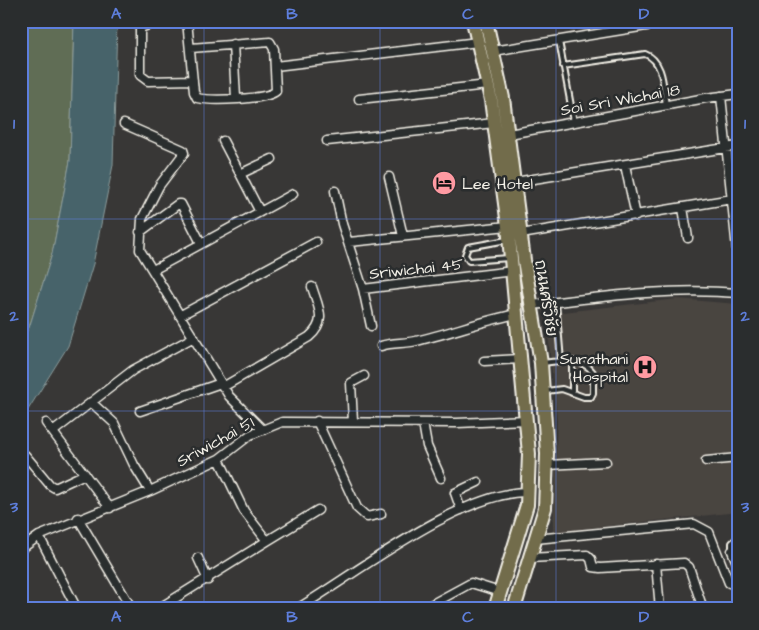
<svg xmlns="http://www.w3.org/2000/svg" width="759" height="630" font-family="'Architects Daughter','Playpen Sans Thai',sans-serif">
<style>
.built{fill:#494440}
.green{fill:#616d54;stroke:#aaaf9e}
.water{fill:#46636a;stroke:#8c9c9c}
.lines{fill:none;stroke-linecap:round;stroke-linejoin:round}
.lane-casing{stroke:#f4f1e8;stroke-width:8}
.street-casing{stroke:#f4f1e8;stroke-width:11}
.primary-casing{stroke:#f4f1e8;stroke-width:16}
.lane{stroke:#2a2d2e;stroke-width:4}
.street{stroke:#2a2d2e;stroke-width:8}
.primary{stroke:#726c4b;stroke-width:12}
.grid{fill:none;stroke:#5e7fdd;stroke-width:1;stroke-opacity:0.55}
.labels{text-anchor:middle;stroke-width:5;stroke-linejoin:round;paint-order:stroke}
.street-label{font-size:16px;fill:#f4f1e8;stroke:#2a2d2e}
.poi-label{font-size:16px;fill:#f4f1e8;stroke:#2a2d2e;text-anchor:start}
.neatline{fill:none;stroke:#5e7fdd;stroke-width:2}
.grid-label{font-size:16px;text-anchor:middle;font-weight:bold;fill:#5e7fdd}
</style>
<rect width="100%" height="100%" fill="#383736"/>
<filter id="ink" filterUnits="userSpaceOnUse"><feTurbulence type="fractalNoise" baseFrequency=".02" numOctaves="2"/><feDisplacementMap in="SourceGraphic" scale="10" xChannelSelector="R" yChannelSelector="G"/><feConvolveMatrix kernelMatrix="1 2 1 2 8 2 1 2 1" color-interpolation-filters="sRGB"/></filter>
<g filter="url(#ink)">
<!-- built -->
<path class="built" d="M677,299l61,5v208l-185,20 4,-111 -11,-107z"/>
<!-- green -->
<path class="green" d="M21,21h53l-4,140 -18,93 -23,74 -8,12z"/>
<!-- water -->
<path class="water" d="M74,21h43l-4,144 -20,99 -25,82 -47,75v-81l8,-12 23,-74 18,-93z"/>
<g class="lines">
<!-- lane casing -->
<g class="lane-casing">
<path id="lane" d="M559,41l15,81
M563,66l82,-12c19,7 18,33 21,51
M507,240l-39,7 -3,8 4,6 40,-3
M556,302l5,59
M572,361v32
M543,363c17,-2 39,-6 50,9v21l-2,4h-7l-22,-8 -16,2
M732,551v-8l6,-6"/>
</g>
<!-- street casing -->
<g class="street-casing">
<path id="street" d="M183,21l-32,3 -11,4v47l8,6 45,-1
M187,21l7,71 3,6c13,3 70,2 79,-7l-2,-42 -4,-7 -79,6
M233,44l3,54
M493,51l184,-30
M275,66l203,-24
M721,96l17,163
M359,99l129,-14
M124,124l59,26 1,3 -25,33 -17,33 -2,31 89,146 34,34
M509,134l197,-36 32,-4
M223,141l37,71
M327,141l167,-18
M625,165l11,51
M240,174l32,-15
M389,177l14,59
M515,182l223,-36
M335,191l7,33 21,65 150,-18
M683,208l5,30
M140,232l38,-28h3l20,39
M521,234l217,-36
M349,242l159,-16
M153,270l140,-76
M363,289l8,37
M532,305c68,-8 137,-18 206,-12
M181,315l135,-73
M381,346c12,-4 23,-2 35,-5 34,-8 66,-20 101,-27
M484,361l37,-2
M223,387l86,-50c19,-16 9,-30 3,-50
M91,402l23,21 20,42 16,26
M140,411l81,-28
M317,421l40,87 10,9 14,-3
M353,422l-2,-39 13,-7
M46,423l64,85
M423,423l4,23 14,32
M54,431l79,-61 61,-33
M25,455l25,30 5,3 30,-14
M706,461l32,-3
M547,465l59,-3
M461,510l-6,-17 23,-11
M78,518l54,91
M39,536l38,73
M535,539l159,-15 15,8 20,51 9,2
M267,541l51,-31
M21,549l18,-13 111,-45 69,-32 31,-24 32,-13 175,1 70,-3
M738,550l-6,1 6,14
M198,558l10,22
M529,558l58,-3 4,4 2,8 7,1 84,-5 5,4 14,42
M656,564l4,45
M158,609l109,-68 -23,-30 -25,-52
M297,609c60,-36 163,-117 230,-117
M423,609l48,-26 29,9"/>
</g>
<!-- primary casing -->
<g class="primary-casing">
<path id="primary" d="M473,21l18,79 17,126 21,228 -2,51 -32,104
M486,21l17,77 21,162 17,103 6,91 -2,54 -31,101"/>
</g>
<!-- lane -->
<use href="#lane" class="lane"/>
<!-- street -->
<use href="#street" class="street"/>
<!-- primary -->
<use href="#primary" class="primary"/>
</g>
</g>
<!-- grid -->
<path class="grid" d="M204,21v588M380,21v588M556,21v588M21,219h717M21,411h717"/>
<!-- icons -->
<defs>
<g id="hotel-disc" transform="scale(1.25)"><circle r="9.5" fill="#ff9aa2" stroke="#2a2d2e"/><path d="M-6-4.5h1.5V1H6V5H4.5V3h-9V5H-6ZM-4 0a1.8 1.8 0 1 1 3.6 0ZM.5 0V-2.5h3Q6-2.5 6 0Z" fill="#111"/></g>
<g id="hospital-disc" transform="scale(1.25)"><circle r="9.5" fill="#ff9aa2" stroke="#2a2d2e"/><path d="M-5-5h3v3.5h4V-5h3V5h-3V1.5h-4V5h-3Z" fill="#111"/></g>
</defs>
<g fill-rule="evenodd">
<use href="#hotel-disc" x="444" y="183"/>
<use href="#hospital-disc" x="645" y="367"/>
</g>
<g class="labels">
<!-- street labels -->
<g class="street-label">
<text transform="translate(620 99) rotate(-10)" y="6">Soi Sri Wichai 18</text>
<text transform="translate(416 268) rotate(-6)" y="6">Sriwichai 45</text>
<text transform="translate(547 298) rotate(81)" y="6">ถนนศรีวิชัย</text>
<text transform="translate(215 441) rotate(-29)" y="6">Sriwichai 51</text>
</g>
<!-- poi labels -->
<g class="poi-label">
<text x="462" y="189">Lee Hotel</text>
<text x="628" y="364" text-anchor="end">Surathani<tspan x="628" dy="18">Hospital</tspan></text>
</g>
</g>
<!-- margin -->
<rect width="759" height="630" fill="none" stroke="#2a2d2e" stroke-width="55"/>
<rect x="28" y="28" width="704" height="574" class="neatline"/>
<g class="grid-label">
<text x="116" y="19">A</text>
<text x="292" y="19">B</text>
<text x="468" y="19">C</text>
<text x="644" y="19">D</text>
<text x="14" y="129">1</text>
<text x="745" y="129">1</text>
<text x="14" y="321">2</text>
<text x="745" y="321">2</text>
<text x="14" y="512">3</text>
<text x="745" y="512">3</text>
<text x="116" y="622">A</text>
<text x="292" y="622">B</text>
<text x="468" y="622">C</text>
<text x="644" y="622">D</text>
</g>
</svg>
